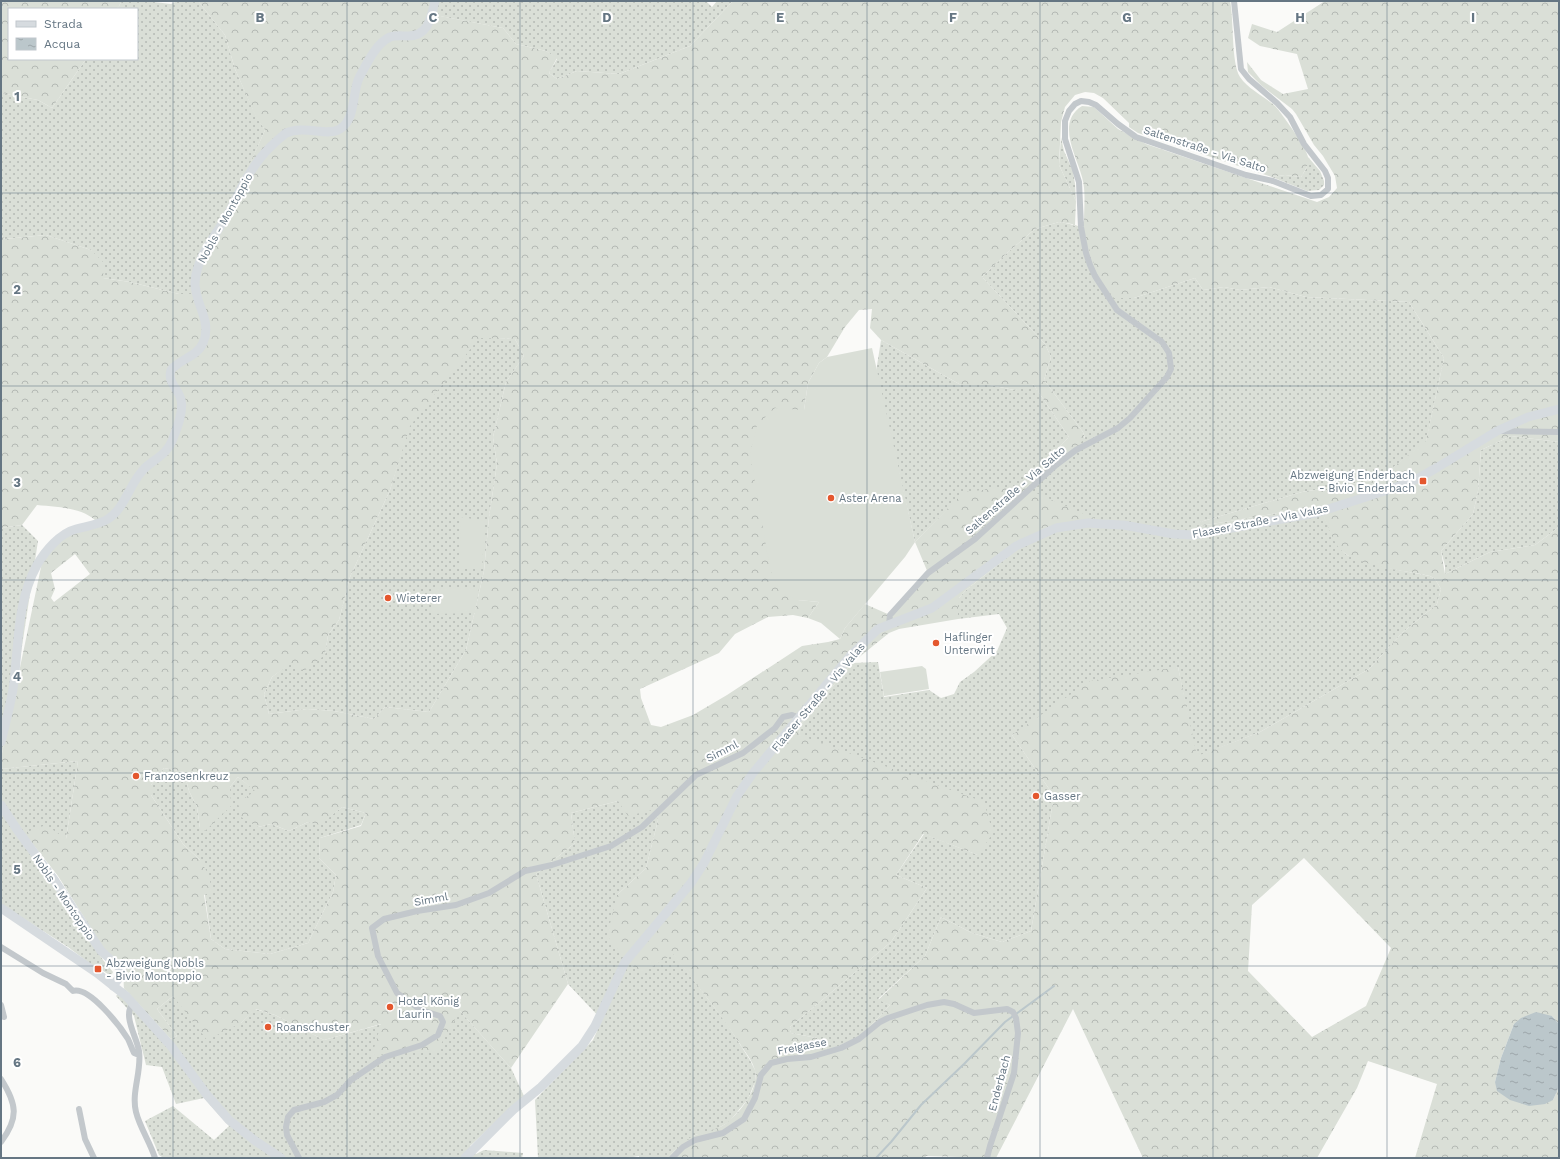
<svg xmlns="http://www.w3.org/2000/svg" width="1560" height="1159" font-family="'Work Sans',sans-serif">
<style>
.grass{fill:url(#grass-dots)}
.forest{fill:url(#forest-crowns);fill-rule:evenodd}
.garden{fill:#dadfd7}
.water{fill:url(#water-ripples)}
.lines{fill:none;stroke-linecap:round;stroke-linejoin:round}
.stream{stroke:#bbc7cb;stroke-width:2}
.street{stroke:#c3c8cc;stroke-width:6}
.secondary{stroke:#d6dbdf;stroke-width:9}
.grid{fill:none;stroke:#657683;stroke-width:1;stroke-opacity:0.55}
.poi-dot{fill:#e4572e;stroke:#fff;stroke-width:1.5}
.labels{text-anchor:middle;stroke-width:4;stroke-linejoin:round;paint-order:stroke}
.street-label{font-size:11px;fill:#657683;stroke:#fff}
.poi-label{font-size:11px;fill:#657683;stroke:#fff;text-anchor:start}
.grid-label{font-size:13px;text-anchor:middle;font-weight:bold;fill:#657683;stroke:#fff;stroke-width:4;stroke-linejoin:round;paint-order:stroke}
</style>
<defs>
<pattern id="grass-dots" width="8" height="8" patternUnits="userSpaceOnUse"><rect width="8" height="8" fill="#dadfd7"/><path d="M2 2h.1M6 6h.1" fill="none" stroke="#b4b9b4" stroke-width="1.8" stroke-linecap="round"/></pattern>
<pattern id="forest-crowns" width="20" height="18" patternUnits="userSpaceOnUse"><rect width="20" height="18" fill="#dadfd7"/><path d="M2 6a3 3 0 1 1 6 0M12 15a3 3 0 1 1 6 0" fill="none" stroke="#b4b9b4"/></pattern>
<pattern id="water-ripples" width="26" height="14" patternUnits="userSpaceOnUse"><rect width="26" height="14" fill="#bbc7cb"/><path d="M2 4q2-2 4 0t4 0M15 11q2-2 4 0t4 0" fill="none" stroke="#9ca6aa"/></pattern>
</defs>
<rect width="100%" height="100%" fill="#fafaf8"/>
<!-- grass -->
<path class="grass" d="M122,1h23l26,3 6,-3h21l27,34 10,34 21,47 9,14 -72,164h-14l-49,-12 -27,-4 -12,-28 -45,-15 -41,4 -4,-4v-142l37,7 14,8 34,-49h51v-50h-20z
M436,1h270l6,6 5,-6h16l-43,45 -71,28 -42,-3 -20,8 -8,-6 8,-14 -11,-8 -30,-7 -13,-16 -69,-13z
M1061,137l3,14 9,20 2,13 1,17 -17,-36z
M1308,157l12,14 4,10v4l-5,5 -12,1 -35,-14 13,-2 16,2 5,-8z
M1059,222c14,2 23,4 28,18l47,58 61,-20 8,12 21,-3 16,3 29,-3 37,10 103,5 35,56 -18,84 -49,38 -75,12 -102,30v4l119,-20c9,16 13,37 28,49l46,14 37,7 5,3 6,10 -4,15 -35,29 -33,36 -109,63 -64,25 -18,-90 -166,68 42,61 -23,135 -29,11 -30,-9 -31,-16 -16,39 -47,43 12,6 -29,31 -31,14 -10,-4 -3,-8 -26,-5 -1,-6 101,-85 36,-54 -31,-13 28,-41 54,21 -179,-120 1,-9 52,-63 26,-1 6,35 45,-7 12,8 13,-4 6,-12 14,-10 23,-21 10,-23 -8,-14 -41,5v-20l8,-9 52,-41 -53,-57 -50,50 -39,-170 5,-32 80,45h29l24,5 19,-6 36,53 -43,44 59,-43 -2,-6 -39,-52 7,-23 -6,-13 -63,-67 25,-24 28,-24z
M479,337l36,2 9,17 -18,26 -13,55 4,27 -8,53 -5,54 -18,79 -37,62 -44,-5 -11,12 -40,-8 -27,-2 -38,5 -5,-20 8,-17 18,-14 35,-8 3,-20 11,-15 11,-43 40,-87 19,-64z
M1511,436l48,6v85l-24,18 -45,7 -45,22v-8l-4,-15 32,-37 5,-23 3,-41z
M22,525l16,16 -24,158 -13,59v-230z
M78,761l-12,78 -47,-4 33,46 51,79 10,12 -2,4 -17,-11 -1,1 -25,-19 -67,-43v-135z
M164,768l20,4 5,19 8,16 3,21 30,-22v-19l8,-10 18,14 2,36 13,-3 18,7 19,-9 12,2 22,-17 24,6 -5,12 -41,13 -1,20 17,17 -3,17 -25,51 -38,11 -45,-5 -14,-10 -11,-79 -17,-16 -32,-49v-10z
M618,801l38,8 2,11 -12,48 -29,27 56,58 54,71 23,36 5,10v12l-7,17 -19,23 -16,9 -18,4 -20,15 -7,8h-29v-2l-12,2h-89l-3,-58 58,-60 9,-20 -34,-36 -32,-110 39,-31 -4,-30z
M124,988l47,51 6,-3 -20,-27 16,-13 68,27 14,-14 20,6 49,25 58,-16 -9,31 87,-44 51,57 13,28 -54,50 6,8 8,-4 39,3 -1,5 -360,-1 -3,-2 -14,-34 28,-15 41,34 15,-14 -25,-28 -28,6 -14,-37 -16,-2 -12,-49 -18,-20z"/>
<!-- forest -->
<path class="forest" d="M1,1h121l-5,8h-108v50h77l-34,49 -14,-8 -37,-7z
M198,1h238l-1,14 68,13 13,16 30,7 11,7 -8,15 8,6 20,-8 42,3 71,-28 43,-45h497c4,18 1,62 10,76 8,12 24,19 35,29 6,6 32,43 33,51 1,7 -3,14 -7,20l-16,-2 -13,2 -134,-44 -9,-6v-4l-26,-25 -9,-5 -9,-1 -10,3 -10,12 -4,15 -2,43 17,36 -1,24 3,1 6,-5c0,-14 2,-30 -2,-44 -6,-22 -26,-55 0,-71l12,1 24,22 28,15 171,58 12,-5 8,-9 -2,-12 -12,-20 -9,-11 -18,-31 -4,-5 -30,-23 -14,-14 -1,-10 14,18 22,14 25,-5 -11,-35 -37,-8 -12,-8 4,-14 25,8 48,-31h234v441l-48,-6 -30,14 -3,41 -5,23 -32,37 4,23 45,-22 45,-7 24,-18v497l-7,-8 -38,8 -13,34 -6,24 58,18 6,-13v71h-144l22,-74 -69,-23 -11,27 -40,70h-174l-70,-149 -77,149 -70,-2 -1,2h-257c6,-7 12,-15 20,-19 13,-9 29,-7 41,-18 13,-12 29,-31 26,-50 -2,-10 -10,-19 -15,-27 -20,-31 -44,-60 -67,-90l-33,20 -33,-38 10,-41 29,-27 12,-48 -2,-11 -28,7 -10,-15 -47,12 4,30 -39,31 32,110 -57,84 -51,-57 -23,40 -65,4 9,-31 -57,16 -49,-25 -19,-6 -15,14 -34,17 -34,-44 -16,13 20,27 -6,3 -47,-51c-2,-12 6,-12 -1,-26l-17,-10 -48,-76 -34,-43 22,-8 20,14 12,-78 -77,8v-11l44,-210 50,-28c-15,-13 -39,-13 -58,-15l-15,20 -21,3v-293l4,4 41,-4 45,15 13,13 -1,15 27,4 49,12h14v-11l29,-64 25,-49 18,-40 -9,-13 -21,-48 -10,-34zM1059,222l13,2 12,8 14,45 16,21h20l61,-20 8,12 21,-3 16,3 29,-3 37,10 103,5 35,56 -18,83 -49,39 -75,12 -102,30v4l119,-20c7,13 12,34 22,44 15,16 67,21 89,26l5,3 6,10 -4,15 -35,29 -33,36 -109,63 -63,24 -19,-89 -88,14 -78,54 42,61 -23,135 -29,11 -30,-9 -31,-16 -16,39 -47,44 12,5 -29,31 -31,14 -10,-4 -3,-8 -26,-5 -1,-6 101,-85 36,-54 -31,-13 27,-41 55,21 15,-22 -9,-31 -185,-67 1,-9 52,-63 37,-30 10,-4 59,-10v-20l8,-9 52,-41 58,-28 22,-1 -78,-34 -56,6 -49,50 13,31 -38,42 -25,-11 -20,24 -5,11 -12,3 -26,4 -75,49 -34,20 -32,12 -10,-2 -10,-27 -1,-9 79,-36 16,-19 33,-17 25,-2 15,3 11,-16 -21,-2 6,-190 4,-27 11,-20 8,-6 18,-30 14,-17 13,-1 -2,19 11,12 80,45h29l24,5 15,-3 4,-3 36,53 -43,44 2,3 57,-45 -2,-7 -39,-52 7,-23 -6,-13 -63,-67 25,-24 28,-24zM479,338l36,1 9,17 -18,26 -13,55 4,27 -8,53 -5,54 -18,79 -37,62 -44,-5 -11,12 -40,-8 -27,-2 -38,5 -5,-20 8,-17 18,-13 14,7 21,-16 3,-20 11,-15 11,-43 40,-87 20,-64zM75,554l15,20 -36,28 -3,-4 4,-9 -4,-16zM164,768l20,4 5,19 8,16 3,21 5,3 26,-25 -1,-19 8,-10 17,14 -17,12 3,14 17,10 13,-3 18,7 19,-9 12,3 22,-18 24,6 -5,13 -41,12 -1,20 17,17 -3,17 -25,51 -38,11 -45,-5 -14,-10 -7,-44 8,-3 -3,-17 -9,-15 -17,-16 -32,-49v-10zM1304,858l87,90 -25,58 -54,31 -64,-66 4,-66z"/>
<!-- garden -->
<path class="garden" d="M872,348l43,194 -10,15 -60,71 -5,11 -19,-16 -13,-5 11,-16 -21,-2 -17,-7 -11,-24 -20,-116 7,-28 18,-17 29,2 4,-27 11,-20 8,-6z
M461,517l24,4 -3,48h-23z
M479,588l-4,25 -43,1v-25z
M922,666l4,3 3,20 -45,7 -4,-24z"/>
<!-- water -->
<path class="water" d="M1536,1012l16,4 7,8v63l-6,13 -8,4 -16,2 -19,-6 -13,-9 -2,-9 6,-24 13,-34 7,-6z"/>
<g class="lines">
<!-- stream -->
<path class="stream" d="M876,1158l15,-16 30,-37 43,-41 41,-42 49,-36"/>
<!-- street -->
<path class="street" d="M1501,431l58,1
M889,625l1,-10 38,-42 47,-34 81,-74 20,-15 42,-22 12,-10 37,-41 4,-8 -2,-16 -7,-11 -45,-32 -22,-34 -5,-11 -4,-12 -5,-26 -2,-45 -14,-43v-18l4,-10 6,-7 6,-3 8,1 7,3 22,19 18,13 110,38 27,6 38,15 10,-1 7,-6v-11l-3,-7 -21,-27 -14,-27 -13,-14 -28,-24 -8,-10 -7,-68
M1,947l42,26 23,11 7,7c16,-5 47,35 55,48 2,4 4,10 6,14l5,2
M133,1003c-11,13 4,34 6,48 3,20 -8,41 -3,61 4,16 14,30 19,46
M1,1005l3,12
M1,1079c16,25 18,39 0,63
M79,1109l6,30 9,19
M299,1158l-12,-23 -1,-8 2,-10 6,-7 30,-8 13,-7 14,-15 34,-23 37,-12 16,-10 5,-13 -3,-6 -19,-6 -24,-17 -19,-37 -6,-28 12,-9 33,-8 39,-6 33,-12 36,-22 27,-6 59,-19 31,-19 54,-52 47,-22 32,-25 8,-11 9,-2 7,3
M672,1158l11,-11 12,-7 28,-7 21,-14 11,-21 6,-23 10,-12 16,-4 24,-2 30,-9 18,-9 21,-17 8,-4 39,-13 17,-3 10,2 20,9 33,-4 6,3 3,6 2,15 -4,40 -24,73 -3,12"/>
<!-- secondary -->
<path class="secondary" d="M1,742c4,-17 9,-35 12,-53 6,-41 3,-86 24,-124 8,-14 23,-32 39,-36 11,-3 22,-4 32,-10 17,-11 21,-34 35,-49 10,-11 23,-14 29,-29 4,-10 12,-29 9,-41 -2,-11 -14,-17 -10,-30 9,-11 26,-13 32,-27 10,-22 -9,-40 -8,-61 2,-25 18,-43 30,-63 9,-14 14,-29 23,-43 9,-16 24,-32 38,-43 19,-8 42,4 54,-4 16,-10 12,-36 19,-51 7,-13 17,-35 31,-41 6,-2 12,-1 18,-1 21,0 23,-19 27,-35
M1,805l17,26 37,50 46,70 19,17 1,7 -8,11
M1,908l96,65 29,23 45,50 36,49 22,25 25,20 27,18
M465,1158l48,-48 28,-23 41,-41 13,-20 30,-64 66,-79 13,-20 33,-67 16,-23 97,-117 28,-27 54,-21 84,-62 40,-18 32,-5 14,1 21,1 51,9 19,1 123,-22 78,-25 23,-9 21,-12 59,-36 31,-14 31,-8"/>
</g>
<!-- grid -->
<path class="grid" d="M173,1v1157M347,1v1157M520,1v1157M693,1v1157M867,1v1157M1040,1v1157M1213,1v1157M1387,1v1157M1,193h1558M1,386h1558M1,580h1558M1,773h1558M1,966h1558"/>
<!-- markers -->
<g class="poi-dot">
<rect x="1419" y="477" width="8" height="8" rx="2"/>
<circle cx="831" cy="498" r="4"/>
<circle cx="388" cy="598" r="4"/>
<circle cx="936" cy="643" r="4"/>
<circle cx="136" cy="776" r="4"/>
<circle cx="1036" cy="796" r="4"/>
<rect x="94" y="965" width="8" height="8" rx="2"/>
<circle cx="390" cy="1007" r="4"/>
<circle cx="268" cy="1027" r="4"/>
</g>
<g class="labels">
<!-- street labels -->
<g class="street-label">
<text transform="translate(1205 149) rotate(18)" y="4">Saltenstraße - Via Salto</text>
<text transform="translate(225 218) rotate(-61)" y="4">Nobls - Montoppio</text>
<text transform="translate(1015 490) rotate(-41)" y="4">Saltenstraße - Via Salto</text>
<text transform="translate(1260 521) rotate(-11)" y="4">Flaaser Straße - Via Valas</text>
<text transform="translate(818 697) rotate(-50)" y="4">Flaaser Straße - Via Valas</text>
<text transform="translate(722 751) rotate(-27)" y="4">Simml</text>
<text transform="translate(64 897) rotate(56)" y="4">Nobls - Montoppio</text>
<text transform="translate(431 899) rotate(-10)" y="4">Simml</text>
<text transform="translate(802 1046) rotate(-11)" y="4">Freigasse</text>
<text transform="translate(999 1083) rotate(-75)" y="4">Enderbach</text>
</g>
<!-- poi labels -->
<g class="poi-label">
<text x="1415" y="479" text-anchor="end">Abzweigung Enderbach<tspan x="1415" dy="13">- Bivio Enderbach</tspan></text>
<text x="839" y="502">Aster Arena</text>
<text x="396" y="602">Wieterer</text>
<text x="944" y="641">Haflinger<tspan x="944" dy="13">Unterwirt</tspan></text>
<text x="144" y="780">Franzosenkreuz</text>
<text x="1044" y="800">Gasser</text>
<text x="106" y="967">Abzweigung Nobls<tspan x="106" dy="13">- Bivio Montoppio</tspan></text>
<text x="398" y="1005">Hotel König<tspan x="398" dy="13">Laurin</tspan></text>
<text x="276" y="1031">Roanschuster</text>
</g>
</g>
<g class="grid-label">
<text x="260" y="22">B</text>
<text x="433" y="22">C</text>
<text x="607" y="22">D</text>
<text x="780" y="22">E</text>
<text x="953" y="22">F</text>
<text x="1127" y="22">G</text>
<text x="1300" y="22">H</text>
<text x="1473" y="22">I</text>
<text x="17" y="101">1</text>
<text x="17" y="294">2</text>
<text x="17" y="487">3</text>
<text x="17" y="681">4</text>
<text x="17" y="874">5</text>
<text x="17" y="1067">6</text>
</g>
<!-- border -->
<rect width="1560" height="1159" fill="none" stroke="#657683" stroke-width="4"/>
<!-- legend -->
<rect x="8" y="8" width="130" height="52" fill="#ffffff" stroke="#c1c8cd"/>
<rect x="16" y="21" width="20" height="6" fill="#d6dbdf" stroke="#c1c8cd"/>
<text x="44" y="28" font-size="12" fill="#657683">Strada</text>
<rect x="16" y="38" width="20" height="12" fill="url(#water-ripples)" stroke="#c1c8cd"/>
<text x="44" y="48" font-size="12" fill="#657683">Acqua</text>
</svg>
